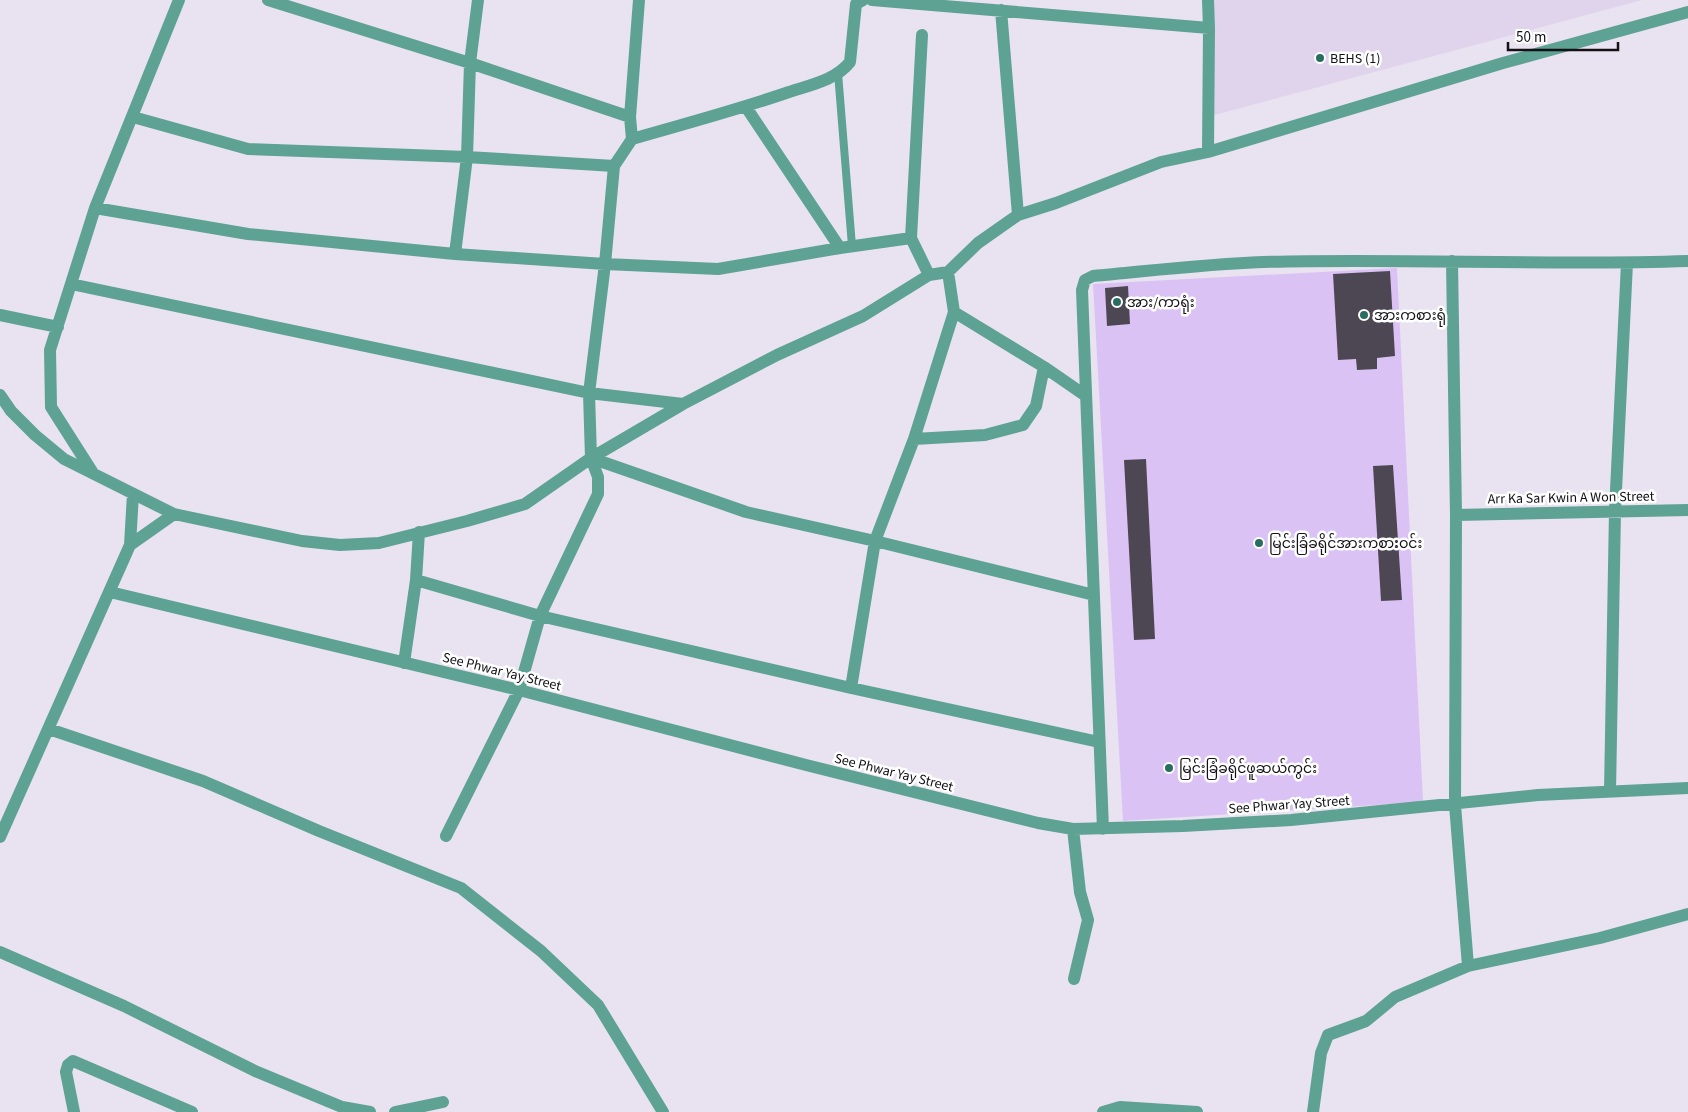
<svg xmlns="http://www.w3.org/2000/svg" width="1688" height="1112" font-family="'Source Sans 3','Noto Sans Myanmar',sans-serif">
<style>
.built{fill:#dfd4eb}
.green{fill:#dac3f4}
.building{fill:#4d4754}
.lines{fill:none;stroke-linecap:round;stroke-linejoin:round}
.lane{stroke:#5da293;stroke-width:8}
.street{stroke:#5da293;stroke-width:12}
.poi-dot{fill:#286d60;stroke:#fff;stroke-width:2}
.labels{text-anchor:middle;stroke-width:5;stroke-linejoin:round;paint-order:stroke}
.poi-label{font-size:14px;fill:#131116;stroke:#fff;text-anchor:start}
.street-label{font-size:14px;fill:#131116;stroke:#fff}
</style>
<rect width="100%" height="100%" fill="#e9e2f1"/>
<!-- built -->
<path class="built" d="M1214,0h428l-431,116z"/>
<!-- green -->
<path class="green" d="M1397,268l26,534 -300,19 -30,-537z"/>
<!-- building -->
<path class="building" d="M1390,271l5,85 -18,2v11l-20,1 -1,-11 -18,1 -5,-86z
M1128,286l2,38 -23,2 -2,-38z
M1146,459l9,180 -21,1 -10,-180z
M1393,465l9,135 -21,1 -8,-135z"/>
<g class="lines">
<!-- lane -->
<path class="lane" d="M838,73l14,173"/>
<!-- street -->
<path class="street" d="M268,0l202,63 160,54
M872,0l337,28
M1208,0l1,28 -1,124
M1001,10l17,205
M922,35l-11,203 18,37
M746,107l94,141
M133,117l115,32 219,8 147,9
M632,139c52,-15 105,-29 157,-47 21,-7 47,-12 61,-30l6,-58 7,-4
M95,208l153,26 207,20 150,10 113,5 122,-21 71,-10
M455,254l12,-97 3,-94 8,-63
M1452,261l4,254 -1,290 13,161
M71,284l518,109 94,11
M954,312l90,55 42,29
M0,315l58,12
M0,395l11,16 24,24 29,24 110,55 128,27 38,4 39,-2 88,-22 58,-17 66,-46 92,-54 94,-49 86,-39 66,-41 19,-3 30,-29 40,-28 38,-12 105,-41 47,-10 295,-89 185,-51
M914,439l71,-4 38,-10 13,-19 8,-39
M591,458l155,54 129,29 219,54
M93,473l-42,-66 -1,-57 45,-142 84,-208
M1456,515l232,-5
M130,545l3,-51
M416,580l124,36 311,72 248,54
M110,592l409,98 287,75 232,58 35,6 110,-3 108,-6 247,-25 150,-7
M404,663l12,-83 3,-48
M851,688l24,-147 39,-102 40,-127 -6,-40
M49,729l154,52 116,50 142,57 80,63 57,54 65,107
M1610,792l5,-281 12,-248
M1073,829l7,63 8,28 -14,59
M1103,829l-21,-539 3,-10 8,-4c56,-5 113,-12 170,-14 142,-4 283,4 425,-1
M446,836l73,-146 21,-74 58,-122v-17l-7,-19 -2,-65 16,-129 9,-98 18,-27 -2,-22 9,-117
M0,837l130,-292 44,-31
M0,952l124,54 131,65 87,36 28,5
M74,1112l-8,-40 2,-7 5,-4 119,51
M395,1112l48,-10
M1103,1112l17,-5 77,5
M1313,1112l8,-59 7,-18 38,-14 29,-24 73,-31 132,-28 88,-24"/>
</g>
<!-- markers -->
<g class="poi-dot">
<circle cx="1320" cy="58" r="5"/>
<circle cx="1117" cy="302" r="5"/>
<circle cx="1364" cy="315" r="5"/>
<circle cx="1259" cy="543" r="5"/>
<circle cx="1169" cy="768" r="5"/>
</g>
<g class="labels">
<!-- poi labels -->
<g class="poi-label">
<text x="1330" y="63">BEHS (1)</text>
<text x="1127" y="307">အား/ကာရုံး</text>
<text x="1374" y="320">အားကစားရုံ</text>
<text x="1269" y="548">မြင်းခြံခရိုင်အားကစားဝင်း</text>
<text x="1179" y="773">မြင်းခြံခရိုင်ဖူဆယ်ကွင်း</text>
</g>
<!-- street labels -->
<g class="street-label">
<text transform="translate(1571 497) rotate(-1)" y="5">Arr Ka Sar Kwin A Won Street</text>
<text transform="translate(502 671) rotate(14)" y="5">See Phwar Yay Street</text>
<text transform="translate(894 772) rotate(14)" y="5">See Phwar Yay Street</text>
<text transform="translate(1289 804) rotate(-4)" y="5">See Phwar Yay Street</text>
</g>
</g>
<!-- scale -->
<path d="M1508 42v8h110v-8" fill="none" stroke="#131116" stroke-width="2.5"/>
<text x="1516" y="42" font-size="15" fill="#131116" stroke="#ffffff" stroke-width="4" paint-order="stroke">50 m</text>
</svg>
